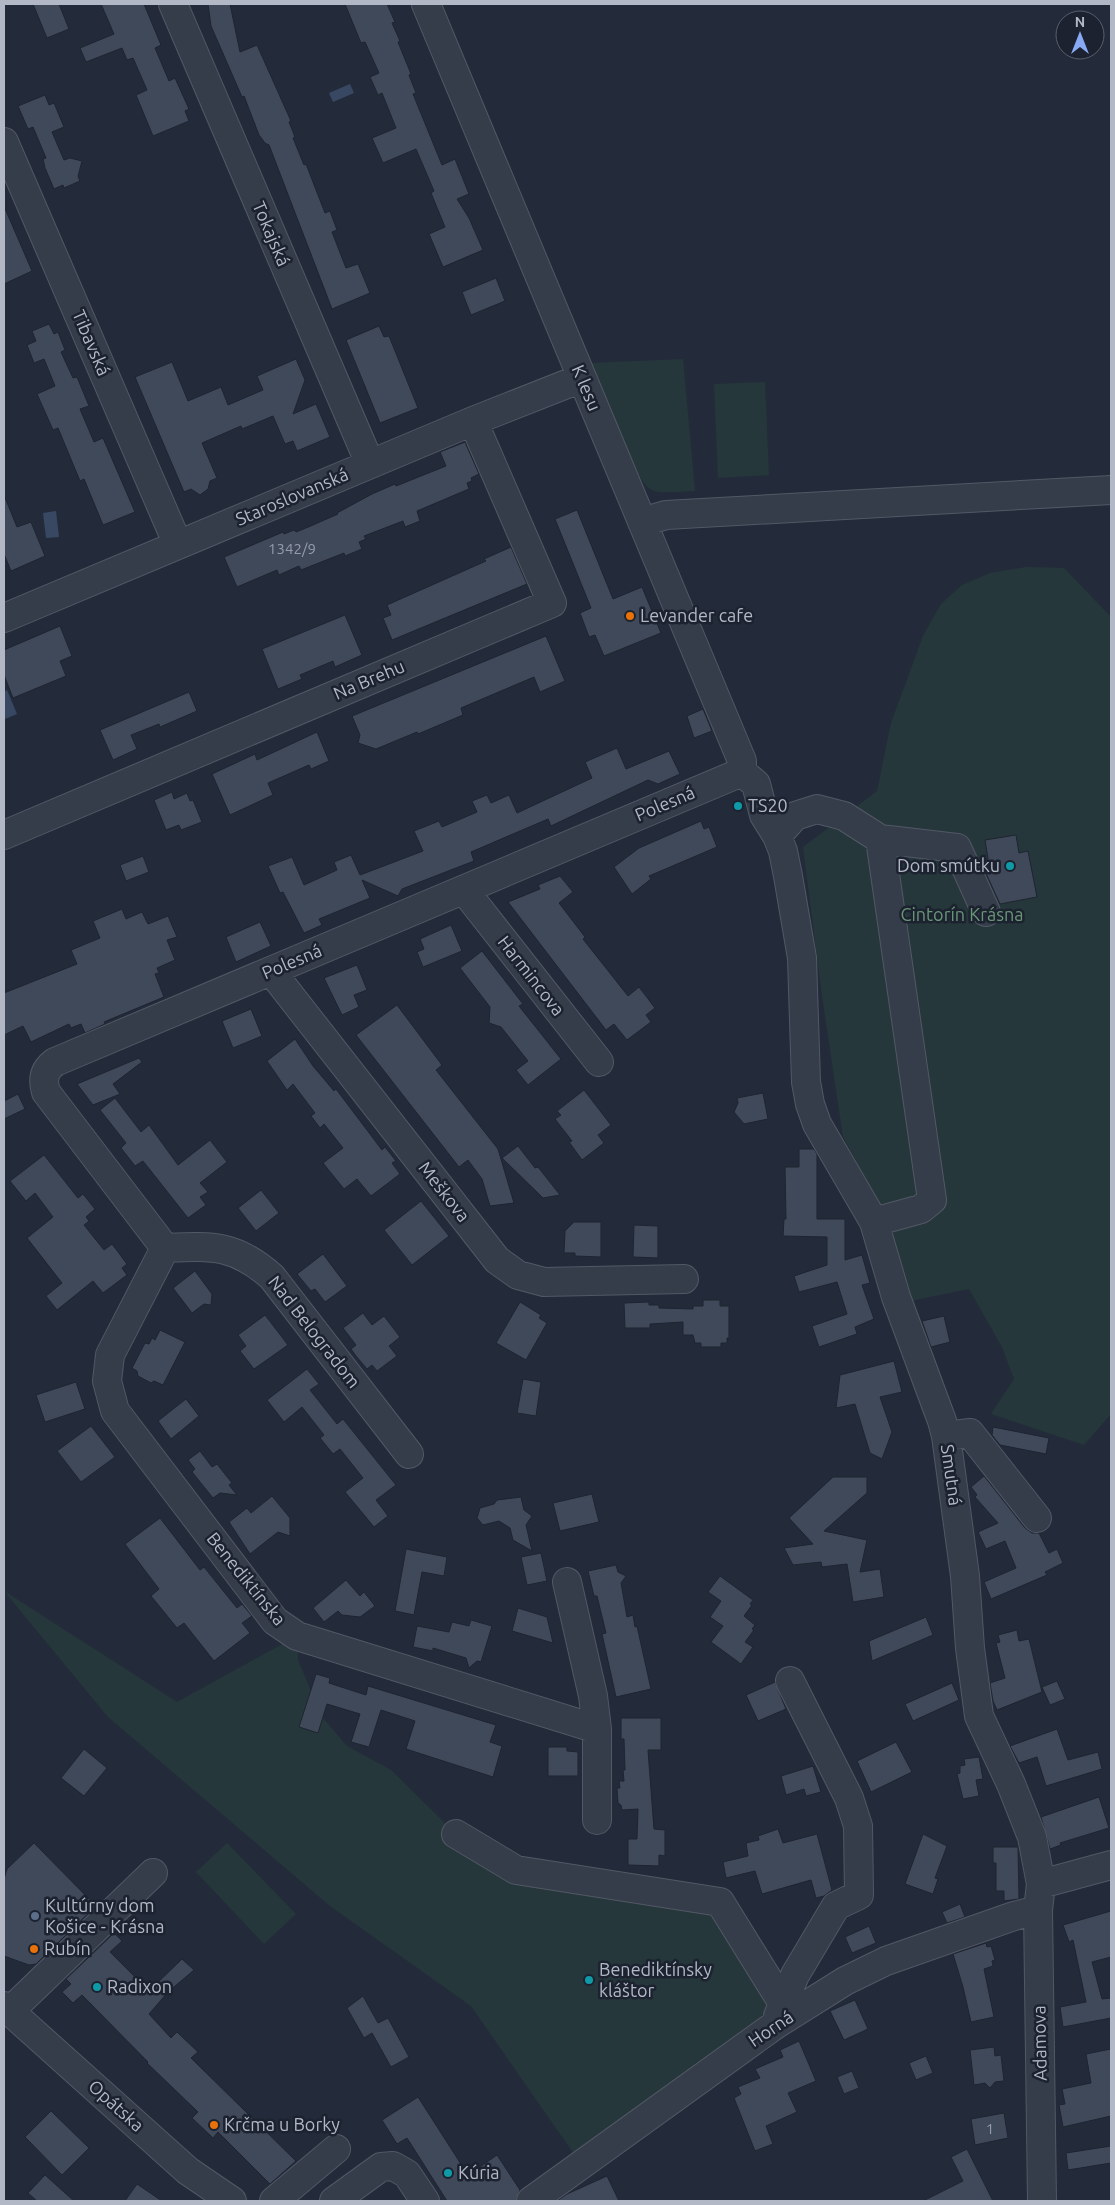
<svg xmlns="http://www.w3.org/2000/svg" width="1115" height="2205" font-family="Ubuntu,sans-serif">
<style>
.green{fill:#25373b}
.water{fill:#384863}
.building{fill:#3f4959;stroke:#1e2431}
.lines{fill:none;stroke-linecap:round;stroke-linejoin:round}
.minor-casing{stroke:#525865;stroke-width:30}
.minor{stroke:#363d4a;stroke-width:28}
.food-dot{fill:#e8710a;stroke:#1c222f;stroke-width:2}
.culture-dot{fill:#0f9aa8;stroke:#1c222f;stroke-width:2}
.service-dot{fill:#5c6f8a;stroke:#1c222f;stroke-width:2}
.labels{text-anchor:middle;stroke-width:5;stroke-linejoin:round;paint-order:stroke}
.number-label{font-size:15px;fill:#959cab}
.street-label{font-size:18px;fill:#b2b8c6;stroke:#1c222f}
.poi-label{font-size:18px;fill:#b2b8c6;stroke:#1c222f;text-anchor:start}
.park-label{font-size:18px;fill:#699777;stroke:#1c222f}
</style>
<rect width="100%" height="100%" fill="#232b3a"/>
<!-- green -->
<path class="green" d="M683,359l12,132c-13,0 -28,3 -40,0 -16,-4 -25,-38 -32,-53l-2,1 -31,-76z
M765,382l4,93 -51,3 -4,-94z
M1026,567l38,1 47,49v797l-27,31 -93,-31 23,-35 -12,-32 -33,-58 -59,12 -23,-83 -44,-81 -21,-141 -19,-149 74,-56 14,-68 32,-87 18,-32 21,-19 28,-12z
M4,1591l173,111 120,-66 1,24 24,57 25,29 44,24 65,64 60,36 204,32 55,123 -194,139 -110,-158 -141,-100 -222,-189z
M227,1843l69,71 -32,30 -68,-72z"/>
<!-- water -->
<path class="water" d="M350,84l4,9 -21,9 -4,-9z
M56,511l3,26 -13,1 -3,-25z
M7,690l10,24 -12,5 -1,-27z"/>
<!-- building -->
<path class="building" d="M33,4h26l10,25 -22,9z
M101,4h43l17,41 -6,3 14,33 6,-3 14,31 -4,2 4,10 -36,15 -17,-41 11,-5 -14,-32 -6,2 -5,-12 -36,14 -6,-14 34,-14z
M208,4h22l10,48 17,-7 34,76 -2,1 6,15 -2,1 11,27 2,-1 19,49 5,-2 7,19 -5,2 14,36 12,-4 12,29 -38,16 -63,-164 -4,-2 -6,-8 -15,-39 -2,1 -31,-71z
M345,4h42l8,18 -3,1 8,18 -2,1 13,32 -2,1 7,18 -3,1 29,71 13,-6 14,35 -12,5 12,19 14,32 -40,17 -14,-33 16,-7 -14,-34 3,-2 -18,-42 -33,14 -11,-25 24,-10 -14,-35 -4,2 -8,-18 9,-4 -14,-31 -4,1z
M45,95l4,10 5,-2 10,24 -12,5 12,28 6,-2 12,3 -4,15 2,5 -16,7 -1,-3 -9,4 -9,-21 -2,-9 3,-1 -13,-31 -5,2 -10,-23z
M4,206l28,65 -28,13z
M496,278l9,23 -34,14 -9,-23z
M49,324l5,10 4,-2 7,18 -4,2 12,26 4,-1 12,29 -9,3 14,33 9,-4 32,74 -32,13 -19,-46 -4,2 -22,-53 -5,2 -16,-36 18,-8 -11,-27 -10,4 -7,-18 9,-4 -4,-10z
M379,326l5,11 5,-1 29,72 -38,15 -34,-83z
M296,359l9,21 -12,34 23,-10 14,33 -33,14 -4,-10 -8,3 -12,-28 -31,13 -1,-3 -39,17 15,35 -7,3 -2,8 -8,6 -9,-6 -7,3 -49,-115 37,-15 16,39 33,-14 7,18 35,-15 -6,-14z
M465,442l14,32 -8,4 1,3 -5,2 2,6 -52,22 3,10 -15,6 -2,-6 -39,15 2,3 -7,3 3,7 -17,7 -1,-3 -43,17 -2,-4 -20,9 -2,-5 -40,17 -13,-30 59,-25 1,2 10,-4 2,2 10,-4 32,-14 -1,-1 35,-19 23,-10 1,2 50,-20 -6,-14z
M4,495l13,32 14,-5 14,34 -34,15 -7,-17z
M577,510l36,89 29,-12 19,46 -57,23 -9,-21 -6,2 -9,-24 11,-5 -36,-89z
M511,547l16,37 -135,56 -9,-22 8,-3 -4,-10 99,-44 -2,-2z
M345,615l17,40 -27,12 -2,-6 -33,14 2,4 -24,10 -16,-40z
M60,626l12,30 -12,5 6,15 -53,22 -9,-23v-25z
M546,636l19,45 -25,11 -6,-15 -73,31 2,7 -45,19 -1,-2 -41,17 -18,-6 2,-8 -8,-19z
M189,692l8,19 -37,16 -1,-3 -28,11 6,14 -24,11 -13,-30z
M703,709l9,22 -18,7 -7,-22z
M317,732l12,29 -18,8 -2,-4 -41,18 5,12 -43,20 -18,-41 43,-20 2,6z
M617,748l9,21 43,-18 11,23 -22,10 -10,-4 -97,46 -3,-7 -77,33 3,9 -72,28 -4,7 -36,-16 8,18 -51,21 3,6 -18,8 -21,-41 -3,1 -12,-27 24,-9 12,28 33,-15 -3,-8 17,-7 9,20 63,-24 -9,-20 25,-10 3,6 35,-15 -5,-11 15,-6 4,8 18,-8 8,18 75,-35 -7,-16z
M172,792l2,7 13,-6 3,8 3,-1 9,22 -21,8 -2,-5 -13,5 -12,-30z
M701,821l3,8 5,-2 8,20 -68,29 2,3 -19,15 -18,-27 25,-19z
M1016,835l3,18 9,-2 9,46 -37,7 -16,-35 -2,-7 6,-3 -3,-19z
M143,856l6,16 -23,9 -6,-16z
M560,876l13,16 -14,11 26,34 -2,2 45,57 11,-9 16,21 -9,7 5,7 -24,18 -13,-16 -8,6 -98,-128 32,-13 -2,-4z
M122,909l4,10 16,-7 6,12 20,-8 9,21 -10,3 8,20 -18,8 2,5 -4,1 9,23 -60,25 1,2 -20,9 -4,-9 -10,4 -2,-4 -38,18 -8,-16 -19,9v-42l73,-29 -6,-14 29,-12 -7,-17z
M260,922l11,24 -35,16 -10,-25z
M451,925l11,26 -39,16 -6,-15 7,-3 -4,-10z
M482,951l41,53 -4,2 42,53 -33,26 -12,-15 12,-9 -27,-34 -12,-4 1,-16 -30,-39z
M357,965l10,25 -13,5 5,12 -17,8 -18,-37z
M397,1005l45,60 -6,5 62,79 16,54 -24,3 -8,-27 -14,-19 -9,7 -103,-132z
M251,1009l11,27 -29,12 -11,-27z
M295,1039l18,27 21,25 2,-2 46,61 3,-3 11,14 -4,2 8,11 -29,22 -14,-17 -13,10 -21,-26 20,-15 -19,-24 -4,4 -9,-12 4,-3 -22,-29 -6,6 -20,-29z
M139,1058l3,4 -29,22 7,10 -27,11 -16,-21z
M584,1090l27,35 -13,10 6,8 -22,17 -13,-18 3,-1 -17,-22 6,-4 -4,-4z
M763,1093l5,26 -24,5 -10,-12 4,-9 -1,-5z
M18,1094l7,15 -21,10v-18z
M115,1098l26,34 8,-7 29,40 32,-25 17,22 -27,21 8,9 -8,5 6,8 -18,13 -45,-57 -8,5 -14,-18 5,-5 -26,-33z
M518,1146l17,22 3,-1 22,28 -17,3 -41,-40z
M799,1149h15l3,5v65h28v41l17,-5 8,28 -8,2 12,34 -19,8 2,7 -38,13 -7,-21 35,-12 -10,-32 -38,10 -5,-16 33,-11v-28l-44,-1 1,-17h2l-1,-52h14z
M44,1155l34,43 5,-4 12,15 -9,8 3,4 -5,4 20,25 8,-6 15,20 -5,4 5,7 -24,18 -10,-12 -36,29 -11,-14 16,-13 -35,-45 26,-21 -18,-24 -9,8 -16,-20z
M261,1190l18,23 -23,18 -18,-23z
M421,1201l28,35 -37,29 -28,-35z
M574,1222h27v35l-26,-1v-3h-11l1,-22z
M634,1225l24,1v32l-25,-1z
M323,1254l24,32 -22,16 -10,-13 -4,2 -14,-17z
M195,1271l17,23 -1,11 -7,-1 -12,9 -19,-25z
M703,1300h17v6h9v32h-2v5h-6v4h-20v-4h-6l-2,-8h-10v-13l-33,2v4h-25l-1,-25 25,-1v3h10v3l34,1v-3h10z
M520,1302l21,13 -2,3 8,5 -21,37 -30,-17z
M363,1313l9,12 12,-9 16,21 -11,9 8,10 -20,15 -5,-6 -5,4 -11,-13 -5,-7 5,-4 -13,-17z
M265,1315l23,30 -34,24 -14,-18 6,-5 -8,-11z
M944,1316l6,26 -19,5 -9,-26z
M160,1330l25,12 -22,43 -9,-4 -3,2 -13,-7 -1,-5 -5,-3 13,-25 4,1 3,-6 3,2z
M894,1361l8,31 -22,5 12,35 -10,27 -12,-6 -15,-49 -19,4 4,-33z
M307,1369l12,15 -9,6 27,34 6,-5 53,66 -20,15 12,16 -14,11 -29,-35 18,-14 -23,-29 -7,5 -13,-16 4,-3 -22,-28 -18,15 -17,-22z
M523,1379l18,3 -5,34 -19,-3z
M76,1382l9,27 -40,13 -9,-27z
M186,1399l13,17 -28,23 -13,-18z
M91,1426l24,31 -34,25 -24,-31z
M993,1427l56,11 -3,16 -46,-9 -8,-10z
M200,1451l12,16 5,-3 15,19 -3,2 8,10 -17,-2 -7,5 -21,-26 3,-3 -7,-9z
M984,1476l41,52 7,5h7l10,20 8,-4 6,14 -18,9 2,3 -56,24 -7,-17 32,-14 -11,-27 -19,8 -8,-17 20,-9 -23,-26 2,-2 -6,-8z
M833,1477h34v16l-43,38 43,9 -7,32 20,-3 4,28 -31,5 -6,-38 -25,3 -1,-5 -28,3 -9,-17 29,-4 -24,-26z
M592,1494l7,28 -39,9 -7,-28z
M272,1496l18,22v18l-12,-4 -28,22 -21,-32 18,-14 4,5z
M521,1497l3,13 8,6 -6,9 6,26 -19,-11 -3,-12 -11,-7 -16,4 -6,-7 3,-10 14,-4 3,-4z
M160,1518l40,52 4,-3 33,41 5,-4 10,12 -10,7 8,10 -36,28 -30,-38 -7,5 -26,-32 8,-7 -34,-45z
M406,1549l41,8 -3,19 -22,-4 -8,43 -19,-4z
M541,1553l6,28 -20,4 -6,-28z
M616,1565l2,7 8,4 -5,7 6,34 6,-2 2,12 2,-1 14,63 -35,8 -14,-63 4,-1 -9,-37h-3l-6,-25z
M720,1576l33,24 -3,4 2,1 -8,11 11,9 -3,4 2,1 -9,12 8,5 -12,17 -30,-22 12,-16 -13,-9 11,-16 -13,-9z
M346,1580l14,16 4,-4 11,14 -15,11 -18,-2 -4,-4 -14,11 -11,-14z
M518,1608l29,9 6,26 -41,-12z
M926,1617l7,18 -61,26 -3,-20z
M471,1620l21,6 -11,36 -4,-1 -8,7 -3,-10 -33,-10v3l-20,-4 4,-21 32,6 3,-10 17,4z
M1017,1630l2,11 10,-2 13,53 -45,18 -4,-9 -3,-18 15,-5 -9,-35 4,-1 -2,-7z
M316,1674l14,4 -1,5 37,12 2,-9 128,39 -6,17 12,4 -9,31 -87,-28 9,-28 -34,-11 -12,37 -18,-5 9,-28 -33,-10 -9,29 -19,-6z
M1057,1681l8,18 -15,6 -8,-18z
M775,1682l11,27 -28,12 -12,-26z
M952,1683l7,17 -46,21 -8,-17z
M621,1718h40v32h-13l6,79 11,1v26l-6,-1v11l-31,-1v-26h9l1,-30 -16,1 -1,-5 -3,-2 -1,-15h3l-1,-7h5l-1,-11h2l-1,-31h-3z
M1057,1729l11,31 30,-8 4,17 -56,17 -9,-29 -18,6 -9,-17z
M896,1742l16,30 -41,20 -14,-31z
M548,1747h19v4l11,1v24h-30z
M84,1749l23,19 -23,28 -23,-18z
M979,1757l4,22 -7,1 3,16 -16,3 -6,-25 3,-1v-7l5,-1 -1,-6z
M813,1766l8,26 -15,4 -2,-7 -18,6 -5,-19z
M1099,1797l10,31 -49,15 1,2 -11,4 -9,-32z
M778,1829l5,14 34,-9 15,56 -8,6 -8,2 -5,-18 -49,14 -7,-23 -29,7 -3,-16 25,-6 -2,-13 13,-3 -1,-4z
M923,1834l24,12 -12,32 3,1 -5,15 -28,-10z
M34,1843l62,63 -60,58 -7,1 -25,-9v-77l3,-10z
M993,1847h25l1,52 -15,2v-10h-8v-28h-3z
M960,1904l5,13 -18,6 -5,-11z
M1111,1911v46l-19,5 10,37 9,-1v20l-48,9 -3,-20 26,-5 -13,-62 -4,2 -6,-17z
M869,1926l7,17 -24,10 -7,-16z
M114,1933l8,8 -12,11 39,39 33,-32 12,11 -26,22 -19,22 22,24 6,-6 21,20 -7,6 105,103 -26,23 -52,-52 -5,6 -21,-20 6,-6 -51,-49 1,-1 -66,-67 -9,8 -11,-11 9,-8 -5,-5z
M986,1943l1,4 4,-1 4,14 -3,1 1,5 -9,3 10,48 -23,5 -8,-35 -10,-33z
M363,1996l15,27 10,-5 21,39 -18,10 -19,-34 -8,5 -17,-30z
M855,2000l13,29 -24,11 -14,-29z
M799,2041l17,40 -28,12 9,19 -31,14 7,18 -18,7 -21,-53 7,-4 -3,-7 22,-9 -5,-9 28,-12 -3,-7z
M994,2047l1,9 6,-1 3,26 -9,1 -5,6 -5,-5 -11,2 -4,-35z
M1111,2049v67l-48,11 -4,-22 6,-1 -3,-15 29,-6 -5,-29z
M926,2056l7,17 -17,7 -7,-17z
M852,2071l7,17 -15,6 -7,-17z
M418,2097l50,78 29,-20 23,35 -4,11h-69l-40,-63 -10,6 -15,-24z
M51,2111l38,37 -27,27 -37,-38z
M1004,2113l4,25 -33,7 -4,-26z
M1111,2146v17l-43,7 -2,-17z
M967,2149l26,52h-70l40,-20 -12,-24z
M45,2175l29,26h-37l-9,-8z
M607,2176l12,25h-62l10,-7z
M137,2184l25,17h-37z"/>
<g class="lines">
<!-- minor casing -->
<g class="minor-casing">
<path id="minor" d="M173,4l197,460
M426,4l316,757v11
M4,142l174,403
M642,522l24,-7 445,-25
M4,618l469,-197 109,-43
M742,772l14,12 8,31 13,21 6,15 5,25 14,82 4,124 4,22 7,20 57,98 22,75 46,124 4,15 19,140 5,72 9,68 32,68 21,53 9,47 -3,26 4,291
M4,835l548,-232 -79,-182
M777,836l18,-20 22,-7 27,7 36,23 77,9 29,64
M464,890l135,172
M271,971l226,289 21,15 26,7 140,-3
M874,1222l47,-13 11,-9 -52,-361
M165,1248l-119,-156c-4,-13 -2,-22 9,-30l687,-290
M165,1248l-55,107 -3,26 8,30 160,210 22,15 300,93v91
M165,1248c47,-2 70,-4 107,29l137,177
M946,1436l24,-3 67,85
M567,1582l26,114 4,33
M456,1834l60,36 204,32 62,100
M1041,1884l70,-19
M4,2006l184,165 44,30
M10,2011l143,-138
M778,2016l17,-41 41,-69 23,-11 -1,-69 -9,-28 -59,-117
M274,2201l62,-52
M334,2201l47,-34 12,-1 14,8 18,27
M531,2201l244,-176 70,-44 41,-20 128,-45 24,-6"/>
</g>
<!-- minor -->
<use href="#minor" class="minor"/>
</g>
<!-- markers -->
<g class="food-dot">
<circle cx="630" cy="616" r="5"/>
<circle cx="34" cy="1949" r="5"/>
<circle cx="214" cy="2125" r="5"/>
</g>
<g class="culture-dot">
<circle cx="738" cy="806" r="5"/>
<circle cx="1010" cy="866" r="5"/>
<circle cx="589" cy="1980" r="5"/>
<circle cx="97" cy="1987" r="5"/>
<circle cx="448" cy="2173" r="5"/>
</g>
<circle class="service-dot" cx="35" cy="1916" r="5"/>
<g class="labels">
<!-- number labels -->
<g class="number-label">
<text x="292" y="554">1342/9</text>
<text x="990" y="2134">1</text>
</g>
<!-- street labels -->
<g class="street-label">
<text transform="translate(271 234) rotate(67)" y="6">Tokajská</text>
<text transform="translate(91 343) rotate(67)" y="6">Tibavská</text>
<text transform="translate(586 388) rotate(67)" y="6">K lesu</text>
<text transform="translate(292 497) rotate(-23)" y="6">Staroslovanská</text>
<text transform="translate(369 680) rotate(-23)" y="6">Na Brehu</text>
<text transform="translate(665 804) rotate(-23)" y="6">Polesná</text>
<text transform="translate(292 962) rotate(-23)" y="6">Polesná</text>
<text transform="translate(531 976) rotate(52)" y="6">Harmincova</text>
<text transform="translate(444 1192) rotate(52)" y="6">Meškova</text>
<text transform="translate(314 1332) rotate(52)" y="6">Nad Belogradom</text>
<text transform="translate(951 1475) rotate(82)" y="6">Smutná</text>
<text transform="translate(246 1579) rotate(51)" y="6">Benediktínska</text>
<text transform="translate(771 2029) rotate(-34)" y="6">Horná</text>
<text transform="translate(1040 2043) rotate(-91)" y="6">Adamova</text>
<text transform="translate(116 2106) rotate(42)" y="6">Opátska</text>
</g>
<!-- poi labels -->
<g class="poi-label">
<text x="640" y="622">Levander cafe</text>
<text x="748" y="812">TS20</text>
<text x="1000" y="872" text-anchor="end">Dom smútku</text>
<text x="45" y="1912">Kultúrny dom<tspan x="45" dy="21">Košice - Krásna</tspan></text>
<text x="44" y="1955">Rubín</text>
<text x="599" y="1976">Benediktínsky<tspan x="599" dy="21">kláštor</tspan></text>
<text x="107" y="1993">Radixon</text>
<text x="224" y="2131">Krčma u Borky</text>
<text x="458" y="2179">Kúria</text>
</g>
<!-- park labels -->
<g class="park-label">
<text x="962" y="921">Cintorín Krásna</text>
</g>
</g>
<!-- border -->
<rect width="1115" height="2205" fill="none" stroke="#b2b8c6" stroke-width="10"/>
<!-- north arrow -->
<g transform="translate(1080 35)"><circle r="24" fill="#1c222f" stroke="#585e6b"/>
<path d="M0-4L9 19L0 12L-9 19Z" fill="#88aaf5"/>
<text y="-8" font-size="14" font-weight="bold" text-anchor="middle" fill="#b2b8c6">N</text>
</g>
</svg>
